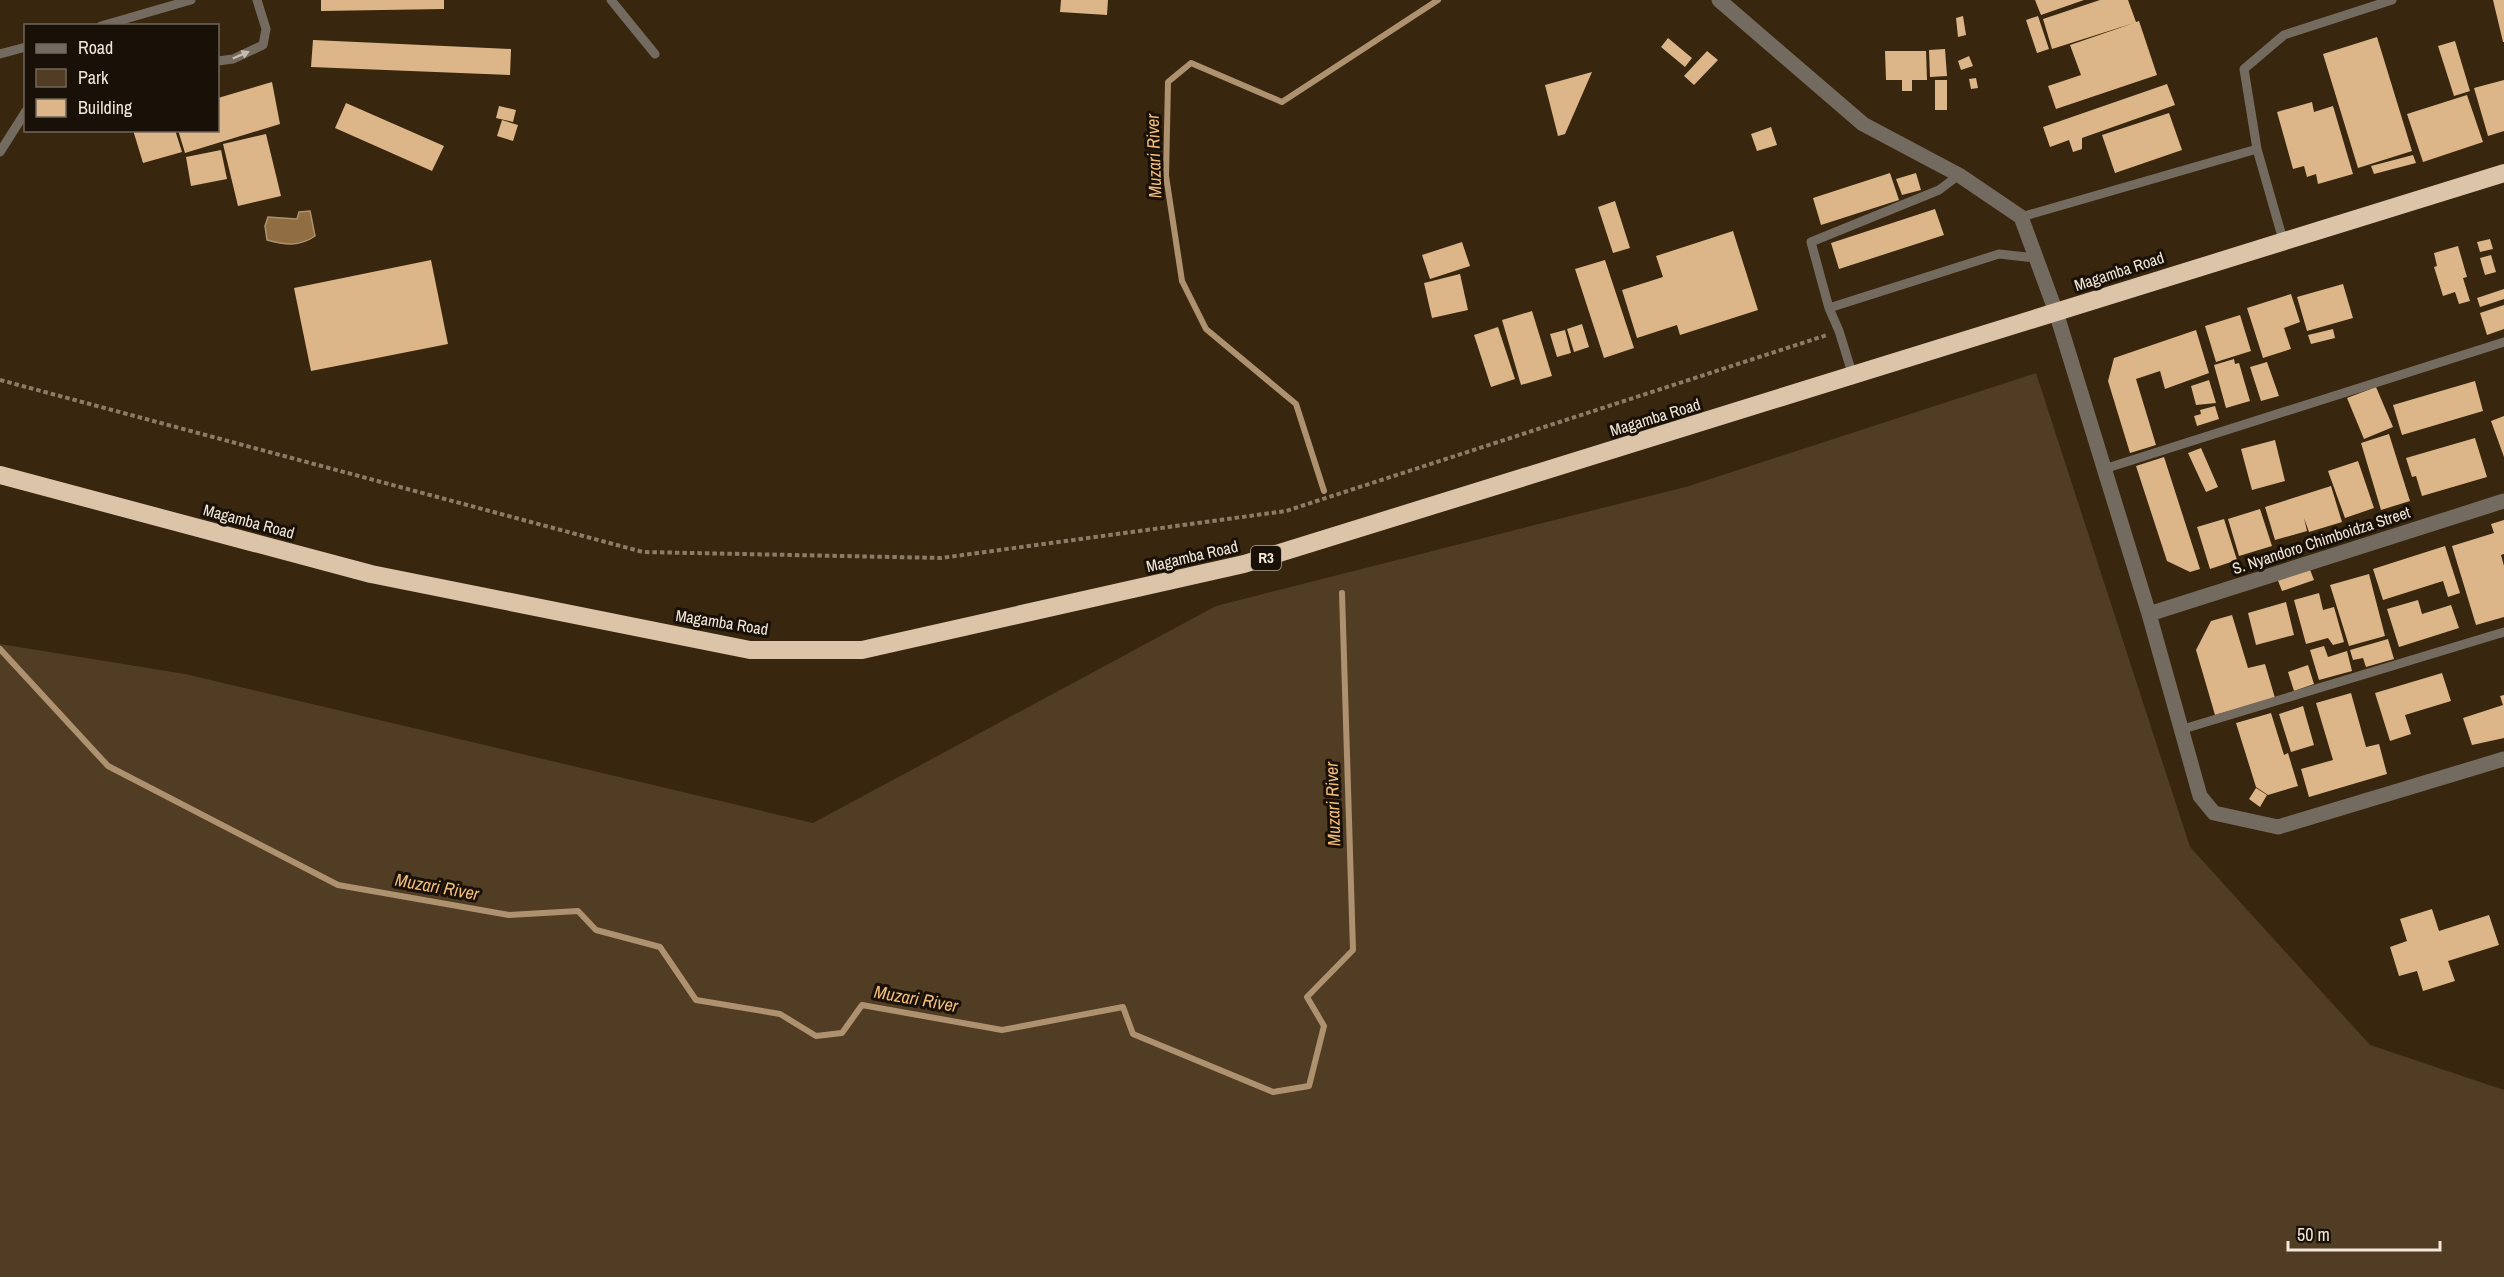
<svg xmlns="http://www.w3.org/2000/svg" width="2504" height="1277" font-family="'Archivo Narrow',sans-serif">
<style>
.green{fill:#513d24}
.water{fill:#916e42;stroke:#ae926f;stroke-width:1.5}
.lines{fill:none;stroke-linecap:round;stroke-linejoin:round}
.stream{stroke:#ae926f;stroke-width:6}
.building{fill:#dcb688}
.path{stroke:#8b7c68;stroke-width:4;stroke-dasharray:4.5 3;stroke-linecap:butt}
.lane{stroke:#746b60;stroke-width:9}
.street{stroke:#746b60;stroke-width:15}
.highway{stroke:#dcc4a8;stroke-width:18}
.oneway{fill:#c7bcaf}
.labels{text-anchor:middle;stroke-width:6;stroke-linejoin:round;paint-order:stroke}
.shield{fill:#191107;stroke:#b2a79a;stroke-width:1.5}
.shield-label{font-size:15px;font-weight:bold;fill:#f3e7d9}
.street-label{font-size:16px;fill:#f3e7d9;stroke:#191107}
.water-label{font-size:18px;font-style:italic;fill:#f3bd7a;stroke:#191107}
</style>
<rect width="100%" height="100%" fill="#39260e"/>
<!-- green -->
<path class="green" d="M2036,373l154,474 180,198 134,45v187h-2504v-633l185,30 628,149 403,-217 473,-120z"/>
<!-- water -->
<path class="water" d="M310,211l5,25c-16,11 -30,9 -48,4l-2,-14 3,-9 29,2 2,-7z"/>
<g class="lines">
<!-- stream -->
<path class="stream" d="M1324,491l-28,-87 -90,-75 -24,-48 -16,-105 2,-94 23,-19 91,39 156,-102
M0,649l108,117 230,119 171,30 69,-4 18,19 64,17 36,53 84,14 36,22 26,-3 20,-28 140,25 121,-23 10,27 140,58 36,-6 15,-60 -17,-29 46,-47 -11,-357"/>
</g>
<!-- building -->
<path class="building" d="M321,0h123v9l-123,2z
M1061,0h47l-1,15 -47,-3z
M2035,0h49l-43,15z
M2100,0h28l8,22 3,-1 18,54 -101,34 -8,-23 33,-11 -11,-30 64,-22 -82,26 -9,-30z
M2493,0h11v42h-1z
M1963,16l3,19 -8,2 -2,-19z
M2038,16l11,33 -12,4 -11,-33z
M2377,37l35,114 -54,17 -35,-114z
M1668,38l24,20 -7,9 -24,-20z
M313,40l198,9 -1,26 -199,-8z
M2455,41l15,50 -16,5 -16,-50z
M1945,49l2,27 -17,1 -1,-27z
M1707,51l11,9 -24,25 -10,-9z
M1885,51h41l1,29h-15v11h-10v-11h-16z
M1969,56l4,10 -12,4 -3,-9z
M1592,72l-27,62 -7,2 -13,-51z
M1976,78l2,10 -7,1 -2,-10z
M1935,80h12v30h-12z
M2504,80v51l-16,5 -14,-48z
M272,82l8,42 -95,29 -7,-23h40v-32z
M2167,84l8,21 -93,33v11l-9,3 -4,-12 -19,7 -7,-20z
M2467,95l16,47 -60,20 -16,-48z
M2312,102l2,10 19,-6 20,68 -35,10 -2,-10 -9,3 -3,-11 -11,3 -16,-57z
M346,103l98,43 -12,25 -97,-43z
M499,106l17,4 -3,12 -17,-4z
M2169,113l13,37 -67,23 -13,-38z
M502,120l16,5 -5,16 -16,-5z
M1771,127l6,18 -20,6 -6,-17z
M133,130h42l7,22 -39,11z
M266,134l15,62 -43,10 -15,-62z
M221,150l6,29 -36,7 -5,-29z
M2413,155l3,8 -42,11 -3,-8z
M1890,173l9,27 -78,25 -8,-27z
M1916,173l5,17 -19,5 -6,-16z
M1615,201l15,47 -17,5 -15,-46z
M1935,209l9,26 -105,34 -8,-26z
M1733,231l25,79 -78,25 -3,-10 -40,13 -15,-48 41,-13 -7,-21z
M2490,239l3,10 -13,3 -3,-10z
M1462,242l8,24 -40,13 -8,-24z
M2458,246l9,31 -4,1 7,23 -11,3 -4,-12 -12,4 -9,-29 3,-1 -3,-13z
M2491,255l5,17 -11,3 -5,-17z
M431,260l17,84 -137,27 -17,-83z
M1605,260l29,88 -30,10 -29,-89z
M1460,274l8,36 -36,8 -8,-35z
M2343,284l10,34 -46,13 -10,-34z
M2504,289v10l-24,8 -3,-9z
M2291,294l9,28 -16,6 7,21 -28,9 -16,-50z
M2504,305v24l-17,6 -7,-22z
M1532,311l20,65 -31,9 -19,-65z
M2240,315l11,36 -35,11 -11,-36z
M1582,324l7,23 -15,5 -7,-23z
M1498,327l17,52 -24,8 -17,-52z
M2333,329l2,9 -24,6 -3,-9z
M1565,330l6,23 -14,4 -7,-23z
M2196,330l13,43 -44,16 -5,-18 -24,8 20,66 -26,8 -22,-72 6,-23z
M2234,359l1,5 4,-1 11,38 -24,7 -12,-43z
M2267,362l12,34 -18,5 -11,-34z
M2209,380l7,23 -20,2 -5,-19z
M2475,381l8,30 -81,24 -9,-30z
M2376,387l17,40 -29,12 -17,-41z
M2215,406l4,13 -22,7 -3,-10 7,-2 -1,-4z
M2504,416v41l-13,-36z
M2389,434l21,67 -29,9 -20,-67z
M2475,438l12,39 -65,19 -6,-20 -4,1 -6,-19z
M2275,440l10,41 -33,9 -11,-41z
M2201,448l17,39 -12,5 -18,-39z
M2164,457l36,112 -10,3 -23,-11 -31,-95z
M2358,461l16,47 -29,10 -17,-47z
M2331,486l11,36 -33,10 -5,-14 3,13 -32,9 -10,-33z
M2260,509l12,37 -33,10 -11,-37z
M2224,519l13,41 -27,9 -13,-42z
M2504,520v34l-3,1 3,11v51l-28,8 -24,-79 42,-13 -3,-9z
M2445,546l15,47 -12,4 -5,-16 -60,19 -10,-31z
M2309,567l5,13 -32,11 -5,-13z
M2369,574l16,62 -36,10 -19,-61z
M2319,593l4,17 11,-3 10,35 -11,3 -5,-7 -22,6 -12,-44z
M2418,600l4,14 29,-9 8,23 -60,19 -12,-38z
M2286,602l8,33 -38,10 -8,-32z
M2232,615l16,53 17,-4 10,34 -60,17 -19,-65 15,-29z
M2388,639l6,20 -28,8 -3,-9 -10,2 -3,-10z
M2324,646l4,11 19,-6 5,20 -33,9 -9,-30z
M2308,665l6,19 -20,7 -6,-19z
M2442,673l9,28 -46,14 6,19 -21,7 -15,-48z
M2351,693l15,54 13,-3 8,30 -78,23 -8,-28 32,-9 -17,-57z
M2504,695v43l-32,7 -9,-27 40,-13 -3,-9z
M2303,706l11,39 -23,7 -12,-38z
M2271,713l13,42 4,-2 10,33 -30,9 -12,-8 -20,-64z
M2256,788l11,7 -7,12 -11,-8z
M2432,909l7,22 50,-16 10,30 -51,16 7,20 -32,10 -6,-20 -18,5 -9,-29 17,-6 -7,-22z"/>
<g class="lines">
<!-- path -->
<path class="path" d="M0,380l643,172 298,6 345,-47 541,-176"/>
<!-- lane -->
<path class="lane" d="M611,0l44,54
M101,26l90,-26
M0,54l26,-7
M218,61l15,-2 30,-14 3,-16 -9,-29
M0,152l26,-41
M2021,217l236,-68
M2283,240l-26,-91 -13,-80 40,-34 108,-35
M1829,308l-18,-66 128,-52 20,-15
M1853,376l-14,-45 -10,-23 170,-54 36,4
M2104,469l400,-127
M2180,730l324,-98"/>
<!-- street -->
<path class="street" d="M1719,0l144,124 96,51 62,42 35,95 93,302 51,182 14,17 64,14 226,-68
M2149,614l355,-113"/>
<!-- highway -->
<path class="highway" d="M0,475l371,99 379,76h112l382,-86 1260,-391"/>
</g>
<!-- one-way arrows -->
<defs><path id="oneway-solid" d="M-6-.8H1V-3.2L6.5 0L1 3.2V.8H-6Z" transform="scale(1.5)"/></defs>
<use class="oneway" href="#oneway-solid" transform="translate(241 55) rotate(-23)"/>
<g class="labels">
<!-- shield labels -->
<rect class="shield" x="1251" y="546" width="30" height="24" rx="4.5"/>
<g class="shield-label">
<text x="1266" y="563">R3</text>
</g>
<!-- street labels -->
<g class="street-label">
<text transform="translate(2119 271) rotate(-18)" y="6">Magamba Road</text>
<text transform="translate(1655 417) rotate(-17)" y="6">Magamba Road</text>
<text transform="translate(249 521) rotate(15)" y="6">Magamba Road</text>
<text transform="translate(2321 540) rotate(-18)" y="6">S. Nyandoro Chimboidza Street</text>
<text transform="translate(1192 556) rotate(-13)" y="6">Magamba Road</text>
<text transform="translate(722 622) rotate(9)" y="6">Magamba Road</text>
</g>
<!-- water labels -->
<g class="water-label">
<text transform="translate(1154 156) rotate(-92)" y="6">Muzari River</text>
<text transform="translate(1333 804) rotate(-92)" y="6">Muzari River</text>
<text transform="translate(437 887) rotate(10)" y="6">Muzari River</text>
<text transform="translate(916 999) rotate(10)" y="6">Muzari River</text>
</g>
</g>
<!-- legend -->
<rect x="24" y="24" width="195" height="108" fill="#191107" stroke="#70675b" stroke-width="1.5"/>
<rect x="36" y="44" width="30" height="9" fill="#746b60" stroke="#70675b" stroke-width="1.5"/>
<text x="78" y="54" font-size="18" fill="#f3e7d9">Road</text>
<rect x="36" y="69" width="30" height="18" fill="#513d24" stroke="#70675b" stroke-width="1.5"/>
<text x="78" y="84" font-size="18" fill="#f3e7d9">Park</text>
<rect x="36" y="99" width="30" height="18" fill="#dcb688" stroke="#70675b" stroke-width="1.5"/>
<text x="78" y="114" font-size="18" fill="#f3e7d9">Building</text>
<!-- scale -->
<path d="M2288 1241v9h152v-9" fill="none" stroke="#f3e7d9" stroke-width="3"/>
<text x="2297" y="1241" font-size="18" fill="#f3e7d9" stroke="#191107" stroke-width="4.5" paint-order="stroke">50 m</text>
</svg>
